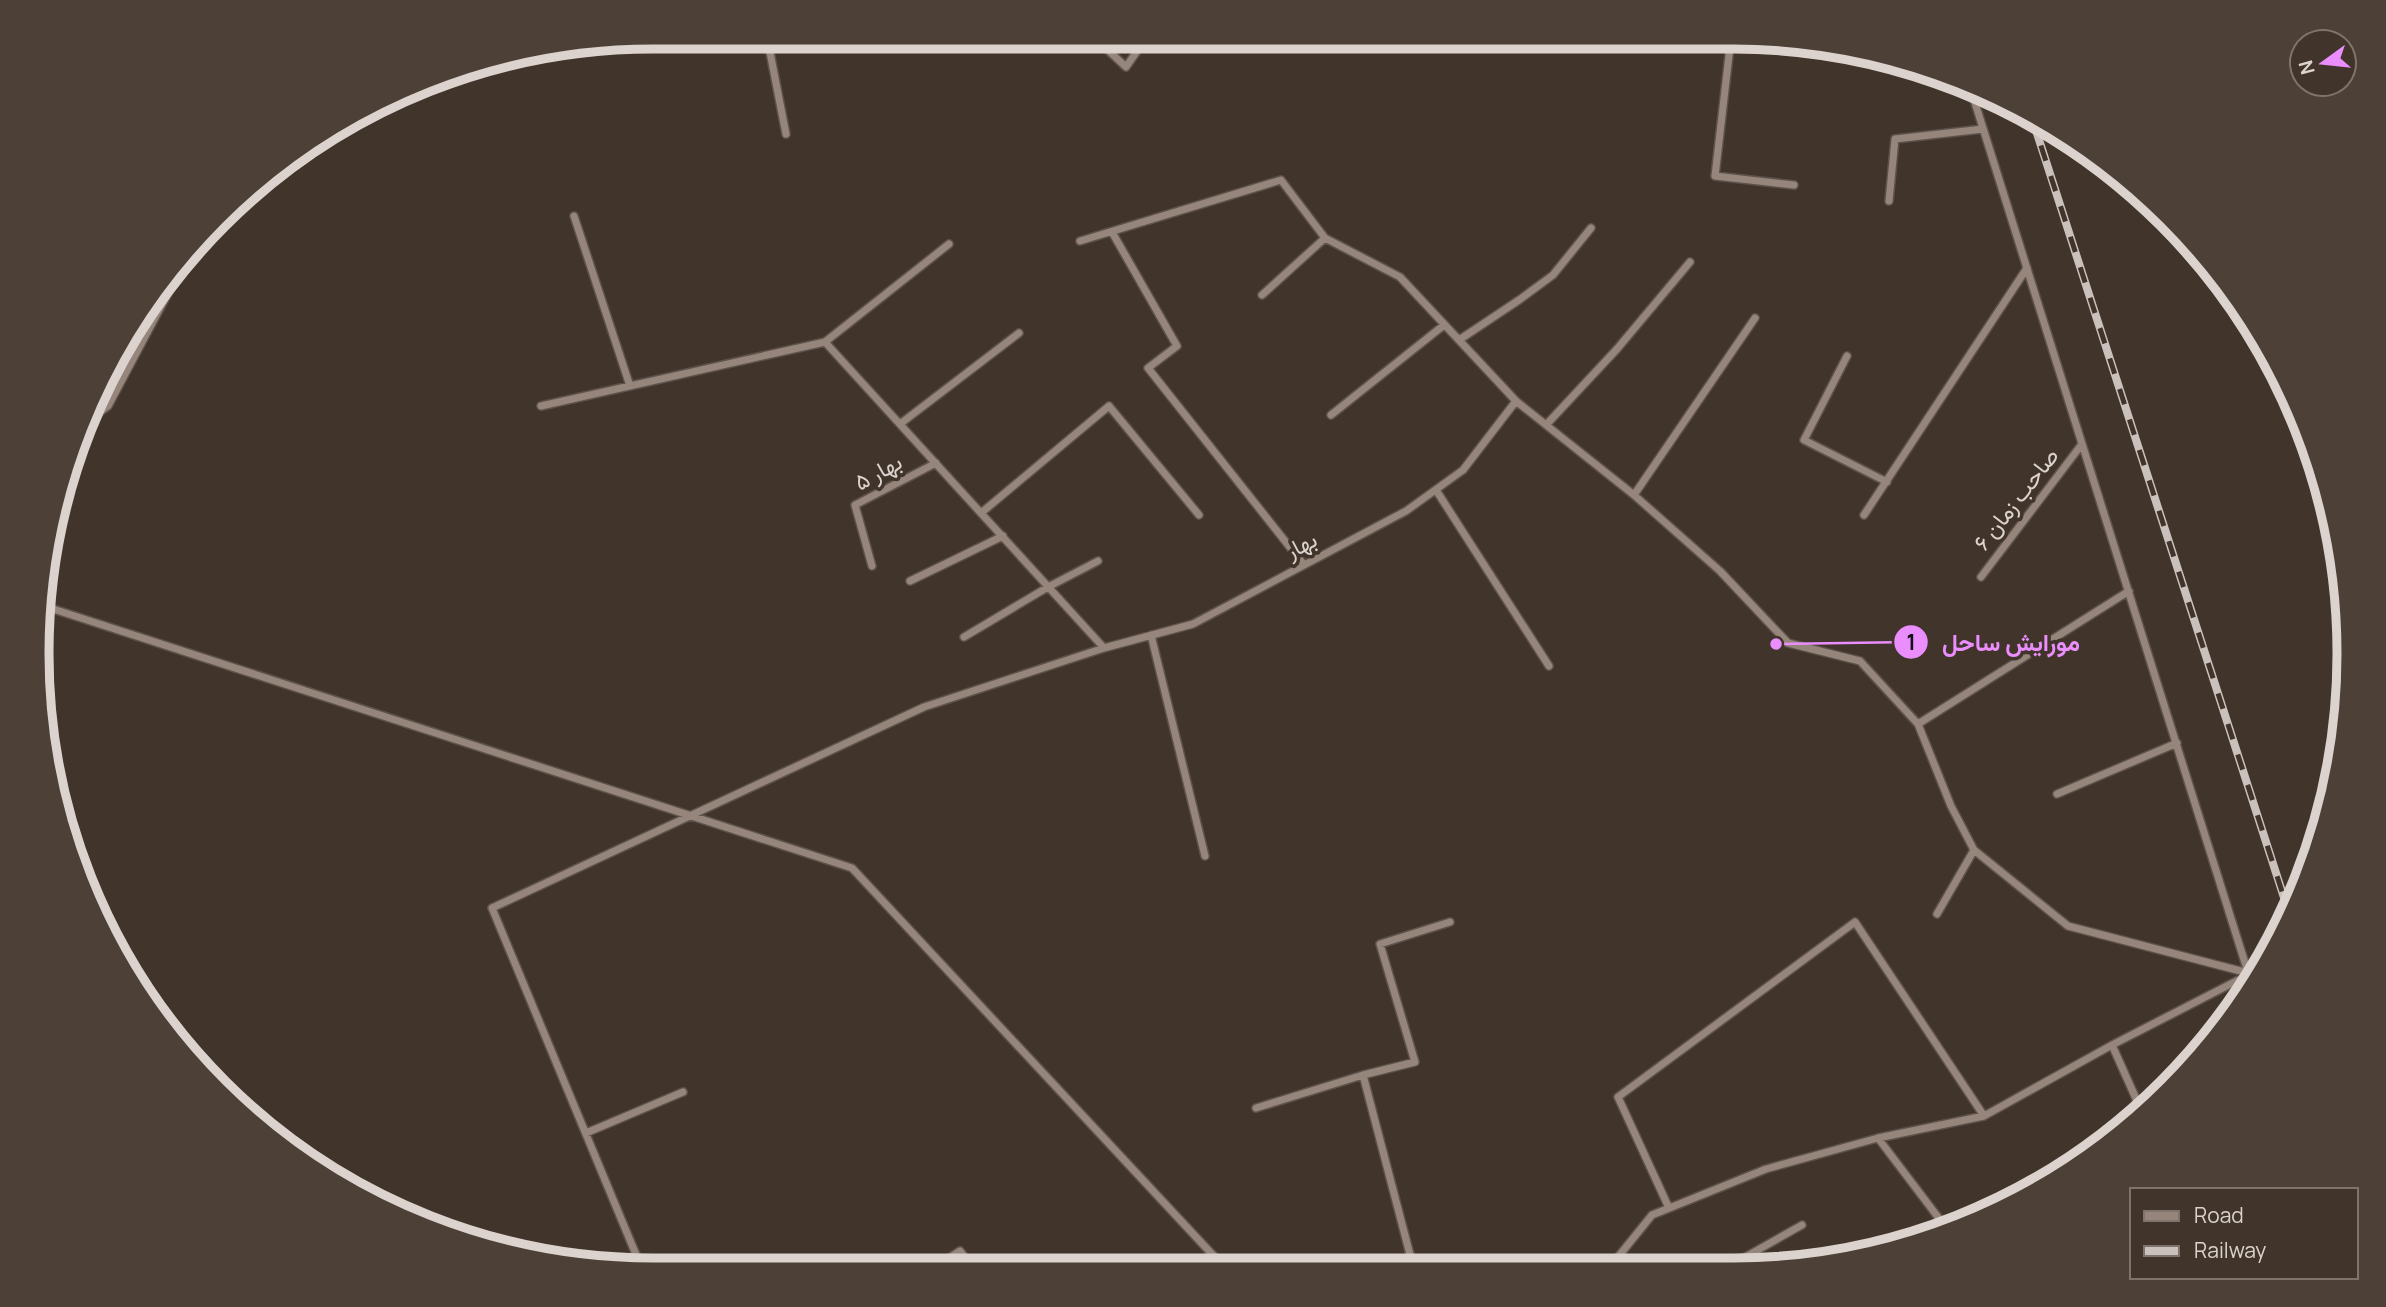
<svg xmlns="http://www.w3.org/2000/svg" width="2386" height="1307" font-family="Manrope,Vazirmatn,sans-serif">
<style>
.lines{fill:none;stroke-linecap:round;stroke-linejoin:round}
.minor-casing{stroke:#5d524b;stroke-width:10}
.minor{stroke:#95857a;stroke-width:7}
.rail-casing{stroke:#cbc1bc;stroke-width:8}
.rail{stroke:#41342a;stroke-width:5;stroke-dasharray:16;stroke-linecap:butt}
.labels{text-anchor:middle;stroke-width:7;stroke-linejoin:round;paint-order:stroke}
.street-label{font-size:23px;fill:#dcd3ce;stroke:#41342a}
.rim{fill:none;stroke:#dcd3ce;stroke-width:9}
.leader{fill:none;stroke:#ea8dfd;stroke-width:2.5}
.callout-dot{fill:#ea8dfd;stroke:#41342a;stroke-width:2.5}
.mark-label{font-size:21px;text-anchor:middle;font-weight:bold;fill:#111}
.callout-label{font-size:24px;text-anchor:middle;font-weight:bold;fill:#ea8dfd;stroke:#41342a;stroke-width:7;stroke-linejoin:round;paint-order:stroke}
</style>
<rect width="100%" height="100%" fill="#41342a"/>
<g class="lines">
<!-- minor casing -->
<g class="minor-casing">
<path id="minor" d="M767,37l19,97
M1094,37l32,30 21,-30
M1731,38l-16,138 79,9
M884,45l12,-8
M1971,90l280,892
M1889,201l6,-62 88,-10
M574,216l56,170
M1112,232l65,114 -29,22 156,197
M1080,241l201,-61 44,58 75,39 116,124 118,94 86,76 68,72 72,18 58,63 33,82 23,44
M949,244l-124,98 279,306
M1262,295l63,-57
M1459,340l60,-40 34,-25 38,-47
M1847,356l-43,84 83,42
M541,406l284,-64
M1331,415l113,-90
M92,418l16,-12 74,-139
M900,424l119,-91
M1546,425l71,-76 73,-87
M1436,490l113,176
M1634,495l121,-177
M981,513l128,-107 90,109
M1864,515l163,-247
M872,566l-17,-61 81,-42
M1981,577l101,-133
M910,581l93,-45
M47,607l805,261 372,399
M1151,635l54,221
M964,637l84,-50 50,-26
M1918,724l211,-133
M2057,794l120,-51
M1937,914l37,-64 94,76 188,49
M2112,1045l30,67
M1256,1108l107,-33
M586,1133l97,-41
M1878,1138l69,91
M1669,1208l-51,-111 237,-175 129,194
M1731,1265l71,-40
M1413,1266l-50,-191 52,-13 -35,-118 70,-22
M1604,1266l14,-9
M1621,1266l-3,-9 34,-42 114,-46 112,-31 106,-22 128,-71 138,-71
M934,1268l26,-17 13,17
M642,1269l-150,-361 432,-201 180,-59 89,-24 213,-113 57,-41 53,-69"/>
</g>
<!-- minor -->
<use href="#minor" class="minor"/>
<!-- rail casing -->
<g class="rail-casing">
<path id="rail" d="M2031,115l258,798"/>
</g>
<!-- rail -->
<use href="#rail" class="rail"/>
</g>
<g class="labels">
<!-- street labels -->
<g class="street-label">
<text transform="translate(878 472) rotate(-29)" y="8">بهار ۵</text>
<text transform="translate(2016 499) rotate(-52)" y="8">صاحب زمان ۶</text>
<text transform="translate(1301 545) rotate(-28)" y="8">بهار</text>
</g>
</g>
<!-- crop -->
<path d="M0 0H2386V1307H0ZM653 49H1733A604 604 0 0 1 2337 653V654A604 604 0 0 1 1733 1258H653A604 604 0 0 1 49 654V653A604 604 0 0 1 653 49Z" fill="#4d4137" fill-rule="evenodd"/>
<path class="rim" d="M653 49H1733A604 604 0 0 1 2337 653V654A604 604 0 0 1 1733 1258H653A604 604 0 0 1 49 654V653A604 604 0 0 1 653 49Z"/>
<!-- callouts -->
<path class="leader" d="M1776 644L1911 642"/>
<g class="callout-dot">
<circle cx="1776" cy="644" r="7"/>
<circle cx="1911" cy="642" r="18"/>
</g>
<g class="mark-label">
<text x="1911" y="650">1</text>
</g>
<g class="callout-label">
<text x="2011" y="651">مورایش ساحل</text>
</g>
<!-- legend -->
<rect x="2130" y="1188" width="228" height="91" fill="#41342a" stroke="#7f746c" stroke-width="2"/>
<rect x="2144" y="1211" width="35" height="10" fill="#95857a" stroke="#7f746c" stroke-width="2"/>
<text x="2194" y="1223" font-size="21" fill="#dcd3ce">Road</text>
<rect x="2144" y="1246" width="35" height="10" fill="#cbc1bc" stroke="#7f746c" stroke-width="2"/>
<text x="2194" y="1258" font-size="21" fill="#dcd3ce">Railway</text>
<!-- north arrow -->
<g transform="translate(2323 63) rotate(255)"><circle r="33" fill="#41342a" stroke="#7f746c" stroke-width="2"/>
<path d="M0-5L12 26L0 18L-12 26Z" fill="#ea8dfd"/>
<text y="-10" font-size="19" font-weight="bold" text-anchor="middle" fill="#dcd3ce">N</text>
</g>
</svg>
